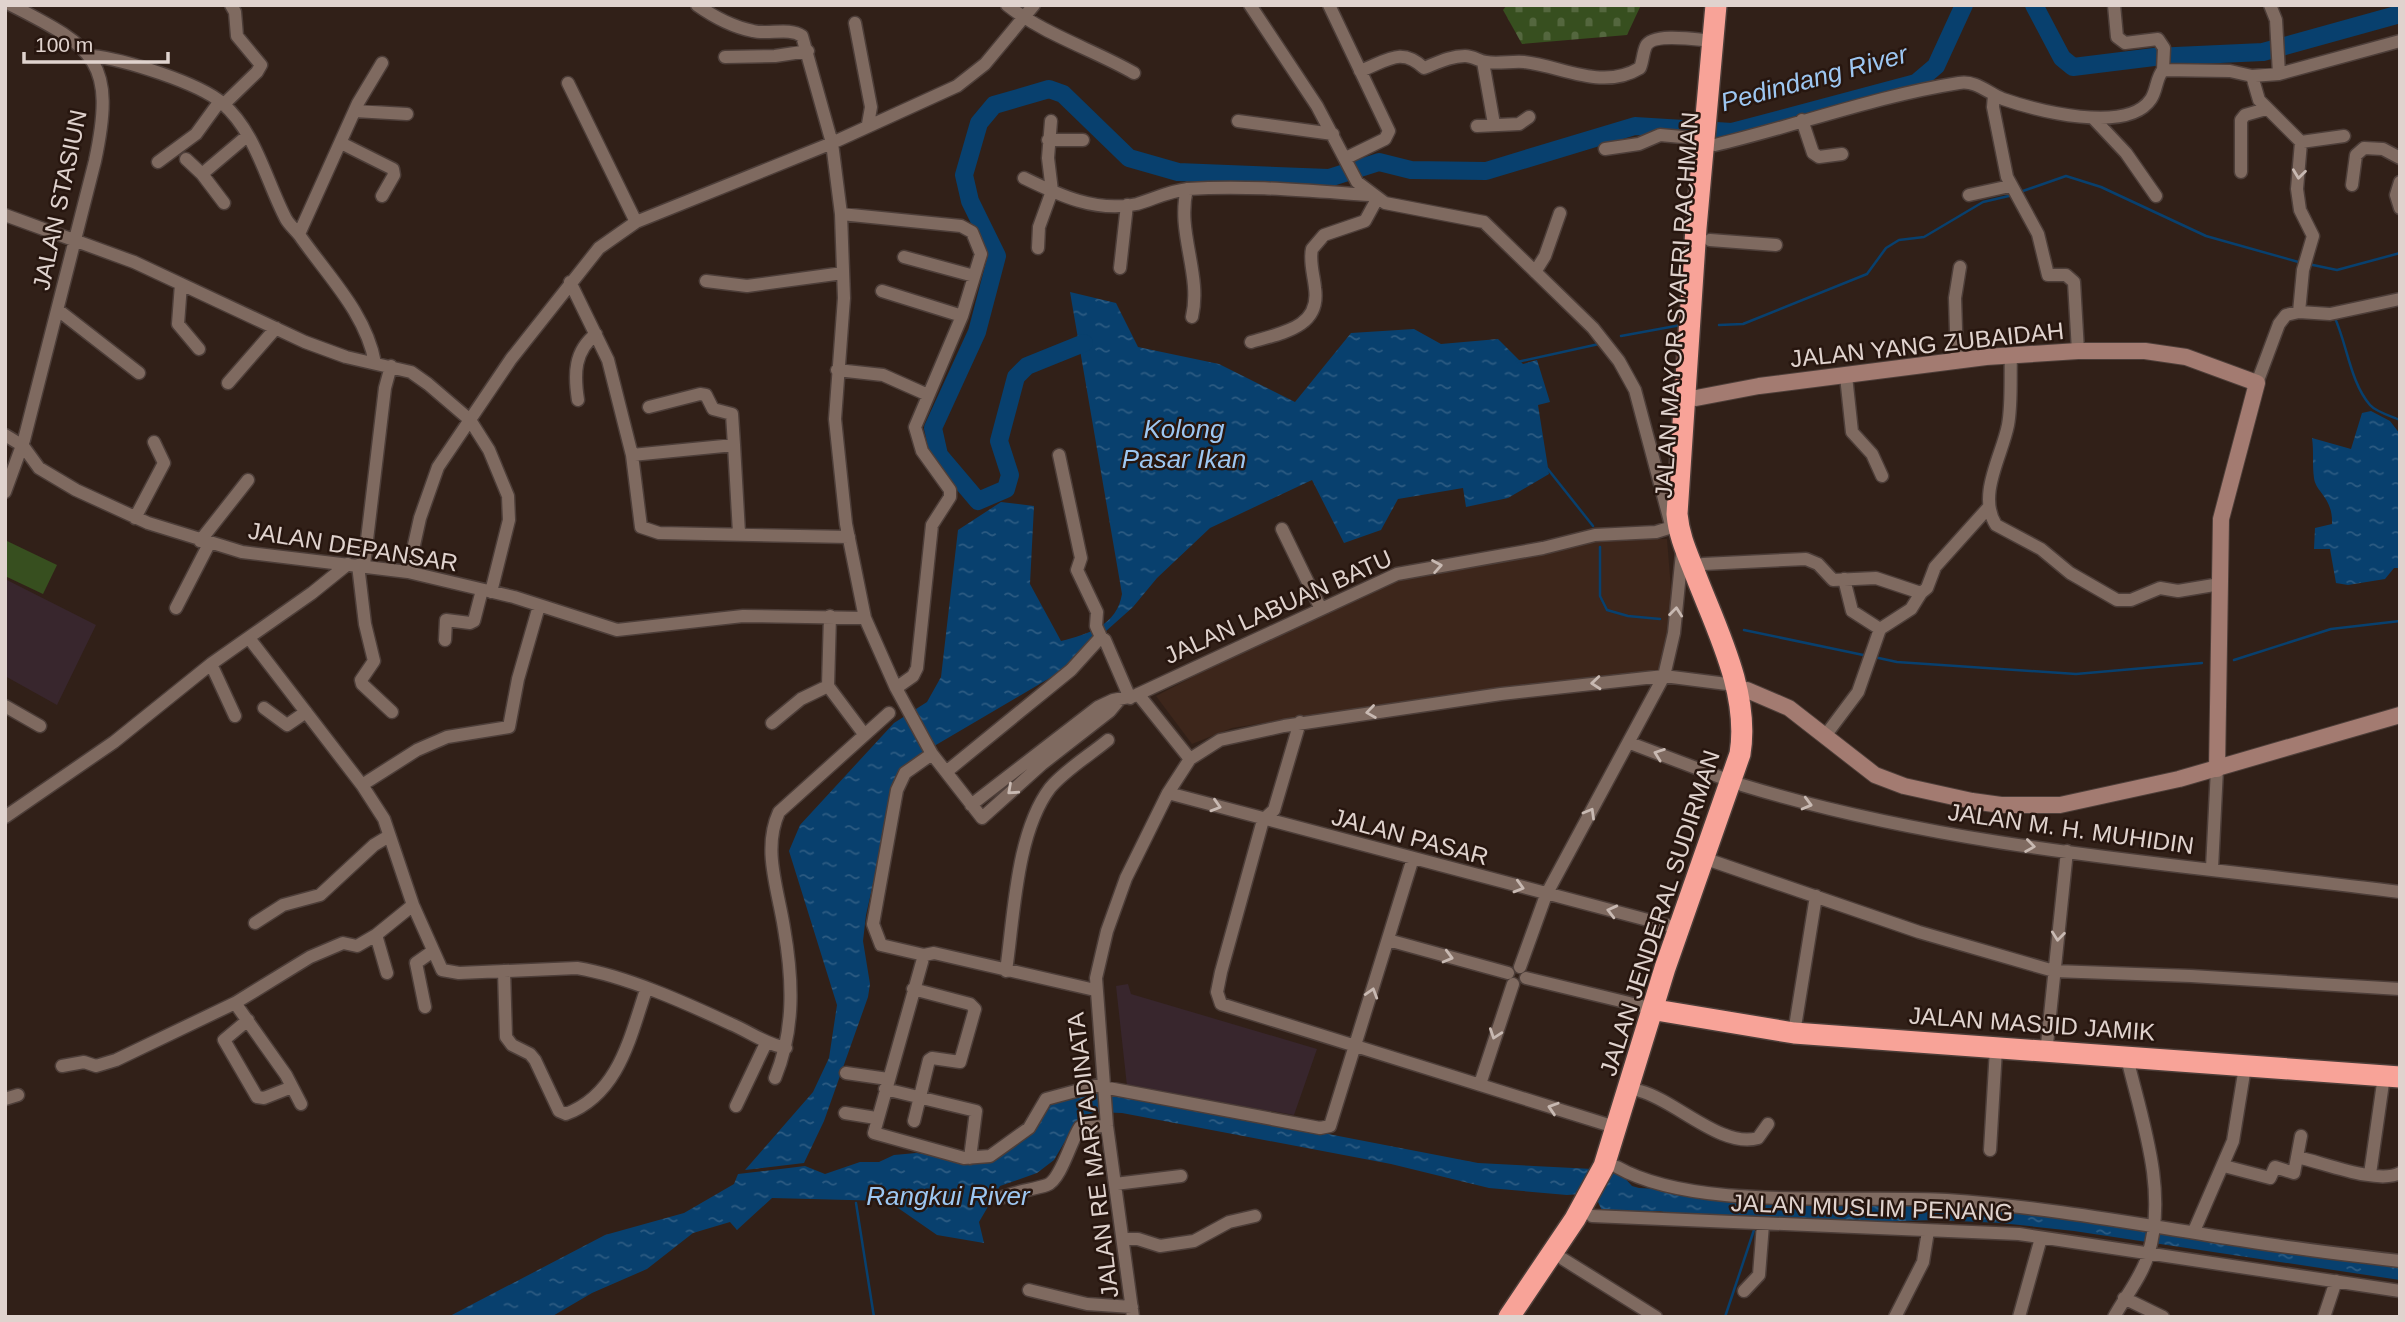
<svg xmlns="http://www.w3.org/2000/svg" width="2405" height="1322" font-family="Arial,sans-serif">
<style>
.built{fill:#3d261b}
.education{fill:#38262d}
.grass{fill:#374f1f}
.cemetery{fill:url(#cemetery-stones)}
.water{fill:url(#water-ripples)}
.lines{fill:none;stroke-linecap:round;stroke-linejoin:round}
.stream{stroke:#08406e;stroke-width:2.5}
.river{stroke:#08406e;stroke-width:18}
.street-casing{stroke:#4d3e39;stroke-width:15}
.secondary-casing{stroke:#4d3e39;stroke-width:18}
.highway-casing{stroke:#4d3e39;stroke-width:24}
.street{stroke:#7f6a60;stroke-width:12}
.secondary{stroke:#a37b71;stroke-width:16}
.highway{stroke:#f8a398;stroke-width:21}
.oneway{stroke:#c8b9b2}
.labels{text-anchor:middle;stroke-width:5;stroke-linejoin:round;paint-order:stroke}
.street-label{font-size:24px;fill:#e0d3ce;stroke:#27160f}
.water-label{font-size:26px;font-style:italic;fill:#9dc7f2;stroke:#27160f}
</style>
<defs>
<pattern id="cemetery-stones" width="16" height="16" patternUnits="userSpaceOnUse" patternTransform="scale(1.75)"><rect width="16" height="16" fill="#374f1f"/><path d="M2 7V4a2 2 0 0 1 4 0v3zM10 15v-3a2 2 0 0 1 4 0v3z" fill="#54673e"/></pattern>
<pattern id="water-ripples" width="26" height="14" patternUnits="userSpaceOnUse" patternTransform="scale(1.75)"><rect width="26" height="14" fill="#08406e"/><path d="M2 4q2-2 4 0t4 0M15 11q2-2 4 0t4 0" fill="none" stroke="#2c5b82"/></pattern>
</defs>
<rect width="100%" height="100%" fill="#312018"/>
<!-- built -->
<path class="built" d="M1615,538l52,1 6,75 -15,57 -318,40 -108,17 -40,16 -36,-48 133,-69 107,-46z"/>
<!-- education -->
<path class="education" d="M5,579l91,46 -39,80 -52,-29z
M1128,984l3,10 186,55 -23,66 -167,-29 -11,-100z"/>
<!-- grass -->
<path class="grass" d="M7,541l50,24 -14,29 -38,-18z"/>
<!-- cemetery -->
<path class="cemetery" d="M1507,5h134l-14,30 -105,9 -19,-34z"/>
<!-- water -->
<path class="water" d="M1070,292l46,11 22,44 81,17 76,38 56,-69 63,-4 27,15 57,-5 25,25 14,-4 13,42 -12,3 11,69 -41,24 -42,9 -3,-19 -65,11 -17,31 -37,13 -32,-63 -102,48 -53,50 -24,29 -73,65 -136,80 -27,25 -31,138 -3,26 7,43 -2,13 -44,124 -20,42 -59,7 68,-78 16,-34 8,-53 -48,-154 11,-26 94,-102 33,-21 14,-25 17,-147 43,-28 33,4 -4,78 31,57c28,-7 56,-16 61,-47z
M2371,411l19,10 10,13v134h-6l-9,11 -37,6 -12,-2 -6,-34h-16l1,-21 17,-4c1,-27 -16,-31 -18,-46 -2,-13 0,-27 -2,-40l39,11 11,-36z
M1111,1092l367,71 115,6 29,6 10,11 7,2 297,15 93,8 371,53v16l-326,-49 -73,-8 -65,-3 -109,3 -149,-7 -18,-5 -57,2 -9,-20 -27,2 -78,-7 -98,-24 -269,-51 -26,-1 -18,7 -24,41 -17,13 -37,13 -21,36 5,21 -47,-8 -49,-34 -116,-3 -35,32 -7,-8 -37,11 -46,36 -55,24 -41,24h-103l157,-82 79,-22 50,-29 4,-10 67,-8 20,8 35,-12h19l15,-7 22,-2 56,7 16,-1 65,-58z"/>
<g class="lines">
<!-- stream -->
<path class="stream" d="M2020,192l46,-16 35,11 105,49 96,27
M2308,264l29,6 63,-17
M2334,316c13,27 16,66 36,89 6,7 21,11 30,15
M1719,325l24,-1 124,-50 19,-26 13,-8 25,-3 59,-35 30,-7
M1621,336l60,-11
M1517,362l82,-18
M1547,468l46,58
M1600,547v49l7,14 21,6 32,3
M1744,630l124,26
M1874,657l23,5 179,12 126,-11
M2234,660l97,-31 69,-8
M856,1203l18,114
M1725,1317l29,-87"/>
<!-- river -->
<path class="river" d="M2034,5l28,53 11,9 81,-10 109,-5 137,-38
M1084,343l-57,23 -11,11 -17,64 11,34 -4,14 -28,12 -39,-46 -6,-27 44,-96 20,-76 -27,-55 -6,-26 15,-52 15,-18 55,-16 14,5 66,64 49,14 151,6 50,-16 32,8 75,1 149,-45 97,6 184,-49 20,-17 28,-61"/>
<!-- street casing -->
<g class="street-casing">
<path id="street" d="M697,5c17,12 36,22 56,26 15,4 36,-4 49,5l30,107 9,71 3,84 -9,121 11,105 19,94 31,70 36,66 -27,19 -8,17 -24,134 8,21 43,10 10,-2 161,37
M1007,5c36,29 87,45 127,68
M1250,5l67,101 40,76 28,21 99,19 109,106 26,33 16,29 36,135
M1329,5l60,126 -4,8 -39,19
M2114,5l3,32 8,6 33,-4 6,9 -1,22
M2270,5l6,15 3,54
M855,23l16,84 -3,17
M92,56c31,3 107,27 130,47 34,29 44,78 64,116 4,7 10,11 14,17 27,39 66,77 75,127
M725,57l50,-1 33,-5
M1483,62l11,62
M1360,71c27,-10 41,-25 64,-3 13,-5 26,-12 41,-12 8,0 14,5 21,6 12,2 26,-1 38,0 38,4 78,29 116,6 3,-7 3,-16 6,-22 7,-14 53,-6 67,-5
M2252,76l7,24 42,42 -4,47 3,21 13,26 -10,34 -4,42
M568,83l68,139
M1994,95l-1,12 14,70 31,57 10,41h18l8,7 4,69
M223,105l34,-33 4,-7 -24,-29 -2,-24 -4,-7
M355,111l52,3
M2094,119l32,34 30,43
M1802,120l11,33 6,4 23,-3
M1238,121l95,13
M1477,126l42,-2 10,-7
M1048,140h35
M2301,142l43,-6
M341,143l52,26 1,6 -12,21
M1715,145c81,-19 161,-49 244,-62 17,-3 29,10 44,16 32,11 124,36 148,0 6,-9 5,-21 12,-29l67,1 22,5 27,-2 121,-33
M1605,149l34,-5 21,-9 44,4
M186,159l16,15
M158,162l38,-28 24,-33
M2241,172v-52l4,-5 21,-6
M1024,178c35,17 72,35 113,26 17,-5 32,-13 51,-15 60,-4 122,2 182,6
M2400,182l-4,13 4,13
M2352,185l4,-30 8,-7 19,1 17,9
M1187,189c-11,43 15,85 5,128
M1969,195l41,-9
M224,203l-22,-29 45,-38
M841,214l120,12 11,6 9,22 -19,62 -47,111 7,24 28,39v7l-18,28 -15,143 -4,8 -17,12
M5,215l129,47 171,80 41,15 65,15 17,12 42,36 19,30 19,46 1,24 -18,72
M299,234l59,-131 24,-40
M1710,240l66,5
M1038,248l1,-21 13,-36 -4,-33 3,-37
M904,257l70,19
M1120,268l7,-63
M1535,272l10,-16 15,-43
M706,281l41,5 96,-13
M570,282l38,78 24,95 9,72 18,6 190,4
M181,284l-3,40 21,25
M882,291l80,25
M58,310l81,63
M1251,342c30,-9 70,-14 64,-54 -1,-12 -6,-27 -3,-39l12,-14 41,-14 12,-22
M2011,354c-1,23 1,49 -3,71 -6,31 -31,70 -12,100l45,24 29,24 47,27h14l29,-12 18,3 42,-7
M1957,362l-2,-64 5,-31
M837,370l46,5 45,20
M1846,376l6,56 20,22 10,22
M228,383l48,-55
M2257,383l22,-59 7,-9 13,-3 31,2 70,-15
M578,400c-4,-26 -4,-49 18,-66
M649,407l51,-13 6,1 7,14 19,5 2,31
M5,435l18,11 16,22 37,22 72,33 94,29 166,20 106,25 103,33 126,-14 122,2
M632,455l102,-10 5,88
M1059,455l22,103 -4,12 20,42 -1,14 5,11
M5,492l19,-52 71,-279c21,-99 1,-113 -84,-156
M135,518l29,-55 -10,-21
M1282,529l38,78
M200,541l48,-61
M1703,564l103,-5 12,5 15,16 43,-2 45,15 6,-5 8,-21 53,-59
M358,565l7,59 9,37 -13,19 1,4 30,28
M364,565l21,-177 6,-22
M408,572l12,-54 18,-51 73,-108 88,-111 37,-26 196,-79 125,-57 28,-22 49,-59
M1844,579l8,32 28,18
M176,608l33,-64
M1880,629l31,-20 10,-16
M249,638l113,147 22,34 29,86 29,65 17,3 118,-5c49,8 109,35 154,56 19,8 34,20 55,24
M445,640l1,-20 24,3 4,-2 8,-31
M211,664l24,52
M828,686l36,48
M1138,694l52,65
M5,706l35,20
M264,708l23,17 19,-13
M772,723l29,-24 27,-13 2,-70
M1825,736l33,-44 22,-63
M1630,743l103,39
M932,754l50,64 60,-54 68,-53 10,-12
M946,772l125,-102 30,-33 4,3 25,58
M362,785l55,-35 30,-13 62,-10 9,-48 21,-73
M1742,785c213,65 438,79 658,107
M1168,793l510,135
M971,805l127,-98 15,-7 21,-4 263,-122 146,-26 52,-13 61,-3 16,-5
M5,817l109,-75 97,-78 101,-71 36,-29
M1263,820l-42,152 -4,20 4,12 397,124
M1263,820l11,-10 26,-88
M1712,861l207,71 135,39 137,5 209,13
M2212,868l5,-99
M255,923l28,-18 37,-10 54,-50 15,-9
M376,935l11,38
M1388,940l120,33
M924,955l-50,178 90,25 26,-2 39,-28 17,-29 56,-15
M1520,967l26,-72 118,-219 10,-43 8,-80
M504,971l2,66 6,8 18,9 5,6 24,51 7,3c53,-20 64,-77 80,-124
M1006,971c8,-55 10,-138 44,-183 15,-18 40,-33 58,-48
M1526,978l128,31
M913,989l57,15 5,5 -15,53 -28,-4 -3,2 -15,61
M235,1003l51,72 15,29
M425,1007l-9,-44 17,-12
M248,1020l-24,20 33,57 7,1 28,-11
M1794,1033l22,-137
M2046,1054l21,-203
M62,1066l22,-4 12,4 20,-6 119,-57 75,-46 33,-14 14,3 19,-11 37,-30
M846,1073l42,6
M775,1078c20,-49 18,-98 9,-150 -6,-39 -22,-79 -5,-116l110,-99
M1480,1084l33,-100
M1103,1087l217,41 10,-2 83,-268
M885,1089l91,22 -6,47
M1640,1091c35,9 82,58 118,47l10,-14
M5,1099l13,-4
M736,1106l30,-63
M845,1113l31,5
M1990,1150l6,-101
M2297,1157c25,5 81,28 103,16
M2224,1166l46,12 5,-11 19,6 7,-37
M1617,1167c79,45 238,27 330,33 101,7 201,26 300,41 51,8 102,14 153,20
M2370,1174l14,-98
M1115,1184l66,-8
M1003,1197c17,-7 29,-7 44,-12 14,-5 24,-45 33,-58l27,-1
M1592,1216l427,18 381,57
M2194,1231l39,-90 12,-74
M1123,1239h15l22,7 34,-5 35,-19 26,-6
M1563,1259l93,58
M1029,1290l58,14 45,3
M1744,1291l15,-16 4,-51
M2124,1298l39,19
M1133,1317l-26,-191 -11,-148 11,-47 19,-53 42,-85 22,-34 30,-19 64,-14 217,-32 163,-18 71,9
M1895,1317l28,-55 5,-31
M2019,1317l22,-79
M2114,1317c11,-20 28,-41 34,-62 20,-63 -6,-135 -21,-197
M2324,1317l12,-36"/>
</g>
<!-- secondary casing -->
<g class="secondary-casing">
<path id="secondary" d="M1696,398l63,-12 227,-29 92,-6h67l41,6 71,26 -36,136 -4,250
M1747,690l42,18 86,67 29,11 68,15 29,4h59l119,-26 221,-64"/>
</g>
<!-- highway casing -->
<g class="highway-casing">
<path id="highway" d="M1662,1011l132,22 606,44
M1509,1317l66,-98 29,-53 61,-198 75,-214c10,-60 -23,-124 -44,-178 -8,-21 -17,-39 -19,-62l19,-286 20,-223"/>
</g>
<!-- street -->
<use href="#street" class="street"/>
<!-- secondary -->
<use href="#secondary" class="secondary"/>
<!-- highway -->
<use href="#highway" class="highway"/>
</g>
<!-- one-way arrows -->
<defs><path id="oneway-chevron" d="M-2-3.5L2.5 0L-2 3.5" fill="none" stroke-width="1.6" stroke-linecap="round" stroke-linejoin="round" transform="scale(1.75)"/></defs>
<g class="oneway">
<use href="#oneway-chevron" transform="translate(2299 174) rotate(97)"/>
<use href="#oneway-chevron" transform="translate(1437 566) rotate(-10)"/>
<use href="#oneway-chevron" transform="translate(1676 612) rotate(-84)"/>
<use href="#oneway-chevron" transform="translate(1596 683) rotate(175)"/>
<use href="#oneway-chevron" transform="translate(1371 712) rotate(172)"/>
<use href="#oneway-chevron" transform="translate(1659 754) rotate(-160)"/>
<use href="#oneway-chevron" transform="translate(1012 790) rotate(138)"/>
<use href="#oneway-chevron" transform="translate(1807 804) rotate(15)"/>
<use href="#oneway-chevron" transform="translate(1216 806) rotate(17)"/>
<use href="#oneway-chevron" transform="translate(1590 813) rotate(-60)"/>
<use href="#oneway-chevron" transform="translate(2030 846) rotate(8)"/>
<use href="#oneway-chevron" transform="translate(1519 887) rotate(16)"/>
<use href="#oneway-chevron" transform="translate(1612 911) rotate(-166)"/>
<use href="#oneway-chevron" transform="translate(2058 936) rotate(96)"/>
<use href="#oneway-chevron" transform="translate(1448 957) rotate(15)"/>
<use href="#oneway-chevron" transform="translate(1372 993) rotate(-73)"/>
<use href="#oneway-chevron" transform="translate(1495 1034) rotate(109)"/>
<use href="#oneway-chevron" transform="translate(1553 1108) rotate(-162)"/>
</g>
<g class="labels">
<!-- street labels -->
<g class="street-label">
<text transform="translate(60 200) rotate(-78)" y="8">JALAN STASIUN</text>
<text transform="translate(1677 305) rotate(-86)" y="8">JALAN MAYOR SYAFRI RACHMAN</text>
<text transform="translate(1927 345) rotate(-6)" y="8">JALAN YANG ZUBAIDAH</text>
<text transform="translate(353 547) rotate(9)" y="8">JALAN DEPANSAR</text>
<text transform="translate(1278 607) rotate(-24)" y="8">JALAN LABUAN BATU</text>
<text transform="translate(2071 829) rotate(8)" y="8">JALAN M. H. MUHIDIN</text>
<text transform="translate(1410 837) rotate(15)" y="8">JALAN PASAR</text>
<text transform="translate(1660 913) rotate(-72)" y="8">JALAN JENDERAL SUDIRMAN</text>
<text transform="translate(2032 1024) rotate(4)" y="8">JALAN MASJID JAMIK</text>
<text transform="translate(1093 1155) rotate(-97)" y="8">JALAN RE MARTADINATA</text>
<text transform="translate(1872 1208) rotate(2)" y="8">JALAN MUSLIM PENANG</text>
</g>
<!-- water labels -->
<g class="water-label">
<text transform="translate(1814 78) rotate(-15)" y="9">Pedindang River</text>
<text x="1184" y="438">Kolong<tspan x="1184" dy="30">Pasar Ikan</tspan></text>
<text x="948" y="1205">Rangkui River</text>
</g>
</g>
<!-- border -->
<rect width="2405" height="1322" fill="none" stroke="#e0d3ce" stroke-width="14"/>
<!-- scale -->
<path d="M24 52v10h144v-10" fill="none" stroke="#e0d3ce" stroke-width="3.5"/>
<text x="35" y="52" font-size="21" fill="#e0d3ce" stroke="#27160f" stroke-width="5" paint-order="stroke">100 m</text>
</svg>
